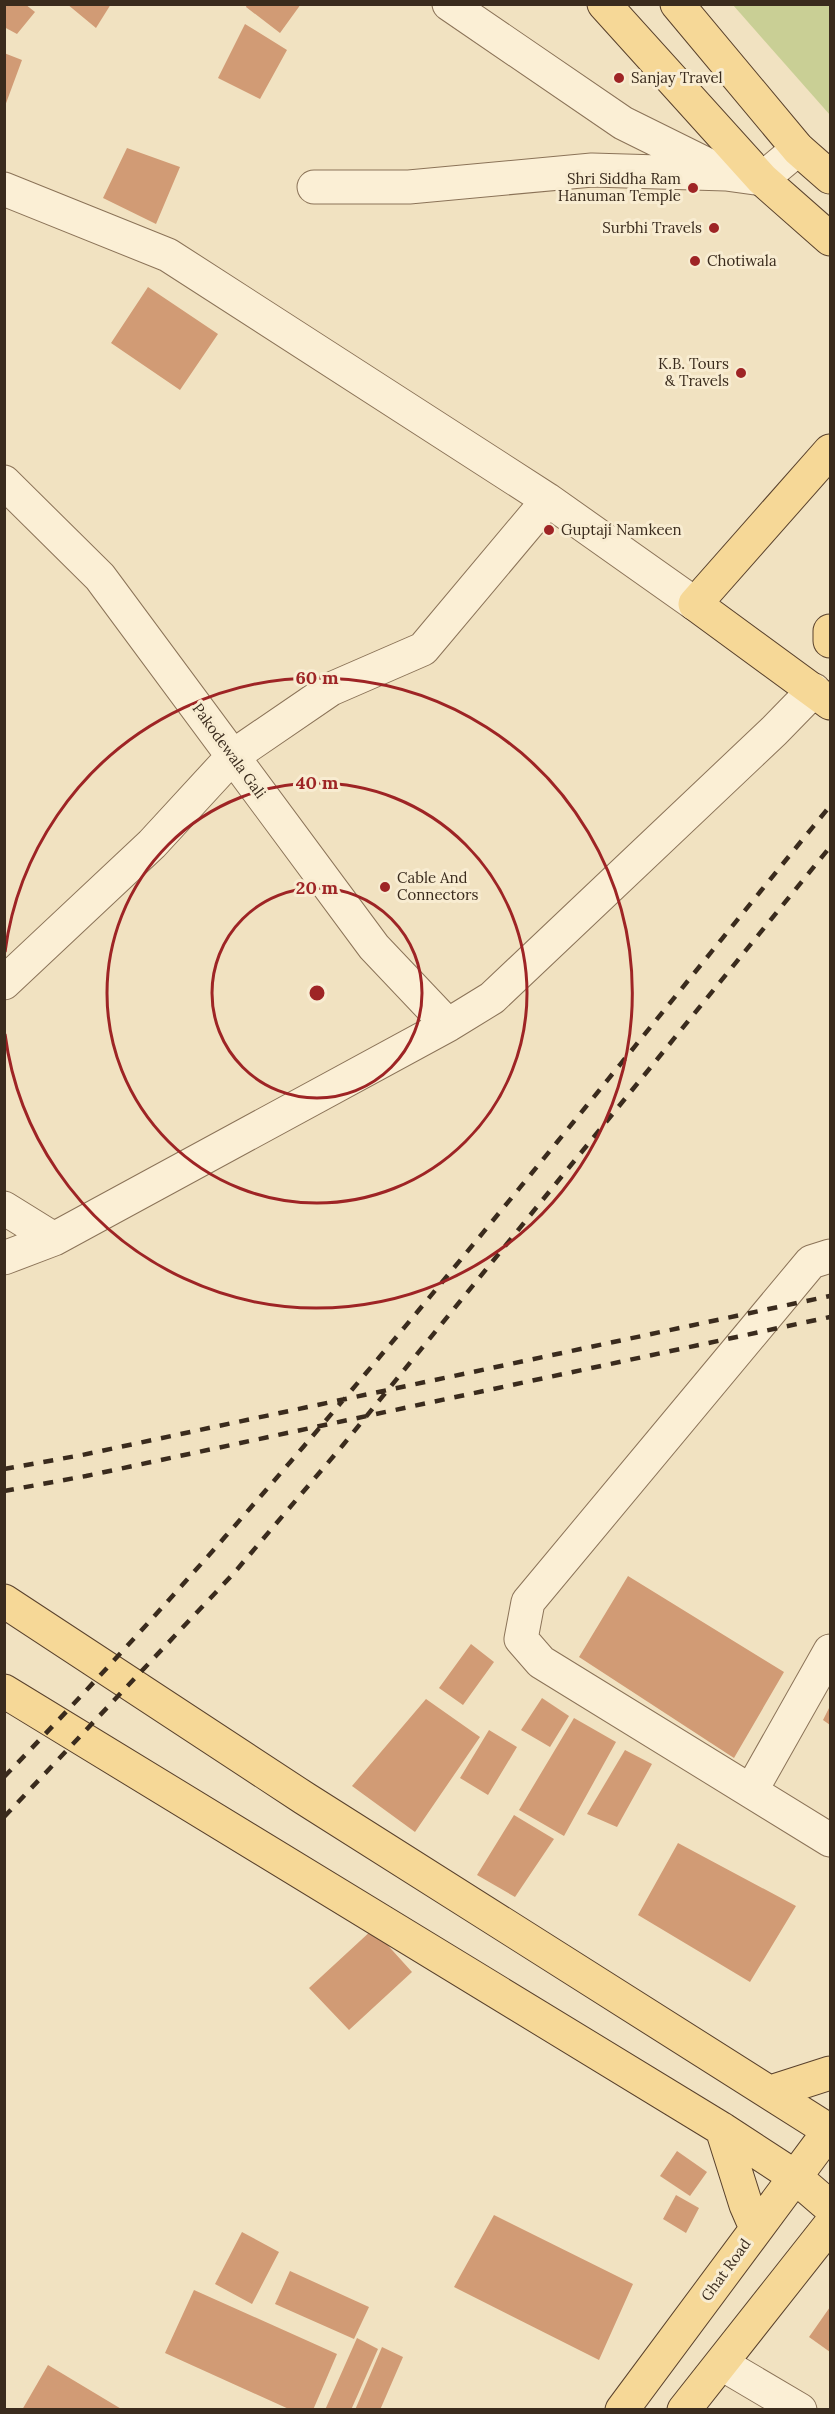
<svg xmlns="http://www.w3.org/2000/svg" width="835" height="2414" font-family="Lora,serif">
<style>
.green{fill:#c9cf95}
.building{fill:#d19b75}
.lines{fill:none;stroke-linecap:round;stroke-linejoin:round}
.minor-casing{stroke:#8b7358;stroke-width:35}
.major-casing{stroke:#59412c;stroke-width:35}
.minor{stroke:#fbefd5;stroke-width:33}
.major{stroke:#f6d897;stroke-width:33}
.rail{stroke:#3a2b1d;stroke-width:4.5;stroke-dasharray:10 10;stroke-linecap:butt}
.ring{fill:none;stroke:#9e2425;stroke-width:3}
.poi-dot{fill:#9e2425;stroke:#f8ecd1;stroke-width:2}
.labels{text-anchor:middle;stroke-width:6;stroke-linejoin:round;paint-order:stroke}
.poi-label{font-size:15px;fill:#3a2b1d;stroke:#f8ecd1;text-anchor:start}
.street-label{font-size:15px;fill:#3a2b1d;stroke:#f8ecd1}
.centre{fill:#9e2425;stroke:#f8ecd1;stroke-width:3}
.ring-label{font-size:18px;text-anchor:middle;font-weight:bold;fill:#9e2425;stroke:#f8ecd1;stroke-width:6;stroke-linejoin:round;paint-order:stroke}
</style>
<rect width="100%" height="100%" fill="#f1e2c1"/>
<!-- green -->
<path class="green" d="M733,5h97v110z"/>
<!-- building -->
<path class="building" d="M4,4h21l10,8 -18,22 -13,-7z
M67,4h44l-15,24z
M247,4h54l-21,29 -34,-26z
M245,24l42,26 -27,49 -42,-21z
M4,53l18,7 -17,46h-1z
M127,148l53,19 -24,57 -53,-26z
M148,287l70,47 -38,56 -69,-47z
M628,1576l156,96 -50,86 -155,-101z
M471,1644l23,18 -31,43 -24,-17z
M542,1698l27,18 -19,31 -29,-17z
M426,1699l54,38 -65,95 -63,-46z
M830,1706v19l-7,-5z
M574,1718l42,24 -52,94 -45,-26z
M489,1730l28,17 -29,48 -28,-17z
M625,1750l27,14 -35,63 -30,-13z
M514,1815l40,24 -39,58 -38,-22z
M678,1843l118,63 -46,76 -112,-67z
M373,1929l39,43 -63,58 -40,-42z
M677,2151l30,21 -17,24 -30,-20z
M676,2195l23,13 -13,25 -23,-14z
M494,2215l139,69 -34,76 -145,-73z
M242,2232l37,20 -27,52 -37,-20z
M290,2271l79,36 -15,32 -79,-35z
M194,2290l143,64 -24,56h-22l-126,-57z
M830,2307v45l-21,-15z
M357,2338l21,11 -27,61h-26z
M382,2347l21,10 -23,53h-25z
M48,2365l75,45h-101z"/>
<g class="lines">
<!-- minor casing -->
<g class="minor-casing">
<path id="minor" d="M449,4l174,119 103,51 36,5 36,-30
M314,187h95l183,-17 134,4
M4,189l164,66 380,245 147,104
M4,482l96,95 274,370 74,78
M4,983l148,-139 81,-88 98,-67 92,-40 125,-149
M4,1208l50,31
M830,1256l-19,6 -283,340 -7,37 20,23 289,178
M4,1258l50,-19 394,-214 44,-27 282,-267 40,-41
M751,1791l79,-140
M722,2364l78,46"/>
</g>
<!-- major casing -->
<g class="major-casing">
<path id="major" d="M604,4l158,175 68,60
M677,4l121,145 32,28
M830,451l-135,153 135,99
M830,631v10
M4,1601l300,197 526,333
M4,1691l718,438 72,47 36,31
M771,2092l59,-19
M722,2129l24,76 10,23
M622,2410l208,-280
M684,2410l146,-185"/>
</g>
<!-- minor -->
<use href="#minor" class="minor"/>
<!-- major -->
<use href="#major" class="major"/>
<!-- rail -->
<path class="rail" d="M4,1469l78,-14 748,-159
M4,1491l82,-15 744,-159
M4,1777c296,-306 557,-642 826,-971
M4,1817l230,-244 109,-128 487,-598"/>
</g>
<!-- distance rings -->
<g class="ring">
<circle cx="317" cy="993" r="105"/>
<circle cx="317" cy="993" r="210"/>
<path d="M5 952A315 315 0 1 1 5 1034"/>
</g>
<!-- markers -->
<g class="poi-dot">
<circle cx="619" cy="78" r="6"/>
<circle cx="693" cy="188" r="6"/>
<circle cx="714" cy="228" r="6"/>
<circle cx="695" cy="261" r="6"/>
<circle cx="741" cy="373" r="6"/>
<circle cx="549" cy="530" r="6"/>
<circle cx="385" cy="887" r="6"/>
</g>
<g class="labels">
<!-- poi labels -->
<g class="poi-label">
<text x="631" y="83">Sanjay Travel</text>
<text x="681" y="184" text-anchor="end">Shri Siddha Ram<tspan x="681" dy="17">Hanuman Temple</tspan></text>
<text x="702" y="233" text-anchor="end">Surbhi Travels</text>
<text x="707" y="266">Chotiwala</text>
<text x="729" y="369" text-anchor="end">K.B. Tours<tspan x="729" dy="17">&amp; Travels</tspan></text>
<text x="561" y="535">Guptaji Namkeen</text>
<text x="397" y="883">Cable And<tspan x="397" dy="17">Connectors</tspan></text>
</g>
<!-- street labels -->
<g class="street-label">
<text transform="translate(229 751) rotate(54)" y="5">Pakodewala Gali</text>
<text transform="translate(726 2270) rotate(-54)" y="5">Ghat Road</text>
</g>
</g>
<circle cx="317" cy="993" r="9" class="centre"/>
<g class="ring-label">
<text x="317" y="684">60 m</text>
<text x="317" y="789">40 m</text>
<text x="317" y="894">20 m</text>
</g>
<!-- border -->
<rect width="835" height="2414" fill="none" stroke="#3a2b1d" stroke-width="12"/>
</svg>
